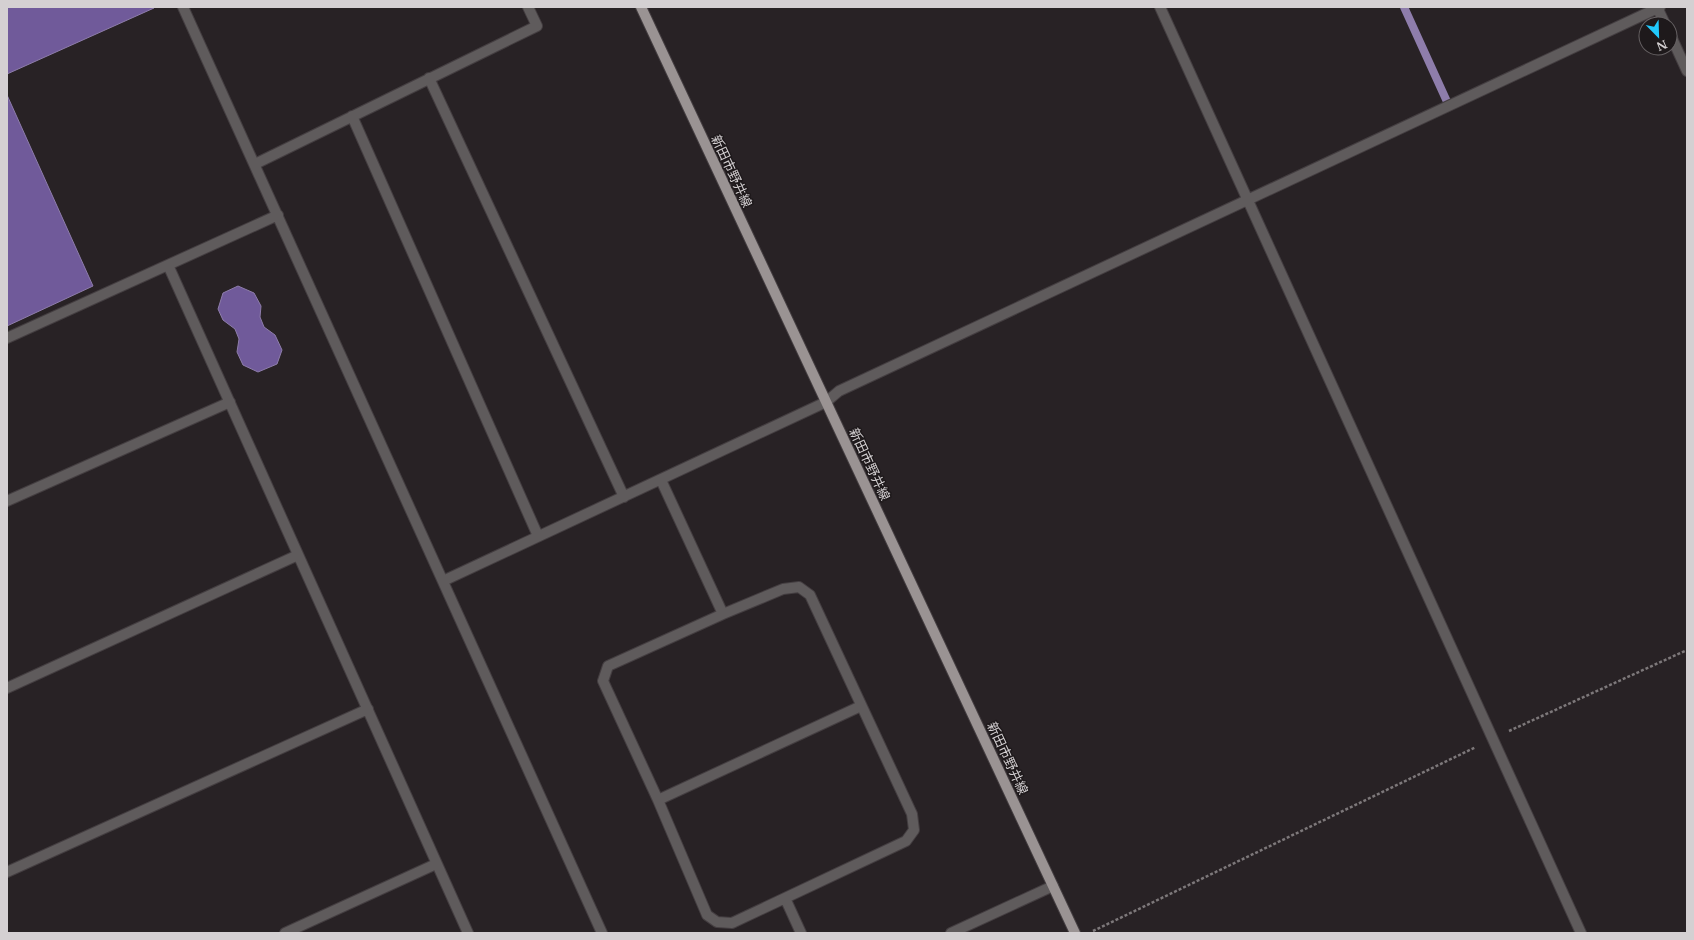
<svg xmlns="http://www.w3.org/2000/svg" width="1694" height="940" font-family="'Libre Baskerville','Noto Sans JP',serif">
<style>
.water{fill:#705a9a;stroke:#8e7dab}
.lines{fill:none;stroke-linecap:round;stroke-linejoin:round}
.stream{stroke:#8e7dab;stroke-width:8}
.minor-casing{stroke:#443e41;stroke-width:12}
.major-casing{stroke:#443e41;stroke-width:12}
.path{stroke:#7d787a;stroke-width:2.5;stroke-dasharray:3 2;stroke-linecap:butt}
.minor{stroke:#5f5b5c;stroke-width:10}
.major{stroke:#9a9393;stroke-width:10}
.labels{text-anchor:middle;stroke-width:3;stroke-linejoin:round;paint-order:stroke}
.street-label{font-size:13px;fill:#d4d0d2;stroke:#1e191b}
</style>
<rect width="100%" height="100%" fill="#282225"/>
<!-- water -->
<path class="water" d="M7,7h147v1l-147,66z
M7,95l86,191 -86,40z
M238,286l16,7 7,13 -1,11 4,10 11,8 7,15 -5,14 -19,8 -15,-7 -6,-13 2,-13 -4,-10 -12,-9 -5,-11 5,-16z"/>
<g class="lines">
<!-- stream -->
<path class="stream" d="M1404,7l45,99"/>
<!-- minor casing -->
<g class="minor-casing">
<path id="minor" d="M183,7l419,926
M1160,7l421,926
M1657,7l8,17
M1670,34l17,37
M429,78l195,419
M352,116l186,420
M255,164l282,-138 -9,-19
M168,265l300,668
M7,338l271,-123
M661,480l62,134
M7,501l223,-99
M443,581l383,-179 13,-11 821,-384
M799,587l11,8 102,219 2,16 -8,11 -174,82 -15,-1 -10,-7 -49,-115 -55,-119 5,-15 115,-52 60,-25z
M7,688l291,-133
M658,800l203,-94
M7,872l361,-163
M785,898l16,35
M285,933l151,-69
M951,933l102,-47"/>
</g>
<!-- major casing -->
<g class="major-casing">
<path id="major" d="M641,7l434,926"/>
</g>
<!-- path -->
<path class="path" d="M1509,731l178,-81
M1093,931l383,-184"/>
<!-- minor -->
<use href="#minor" class="minor"/>
<!-- major -->
<use href="#major" class="major"/>
</g>
<g class="labels">
<!-- street labels -->
<g class="street-label">
<text transform="translate(732 171) rotate(65)" y="5">新田市野井線</text>
<text transform="translate(870 464) rotate(65)" y="5">新田市野井線</text>
<text transform="translate(1008 758) rotate(65)" y="5">新田市野井線</text>
</g>
</g>
<!-- border -->
<rect width="1694" height="940" fill="none" stroke="#d4d0d2" stroke-width="16"/>
<!-- north arrow -->
<g transform="translate(1658 36) rotate(157)"><circle r="19" fill="#1e191b" stroke="#676264"/>
<path d="M0-3L7 15L0 10L-7 15Z" fill="#21c9fd"/>
<text y="-6" font-size="11" font-weight="bold" text-anchor="middle" fill="#d4d0d2">N</text>
</g>
</svg>
